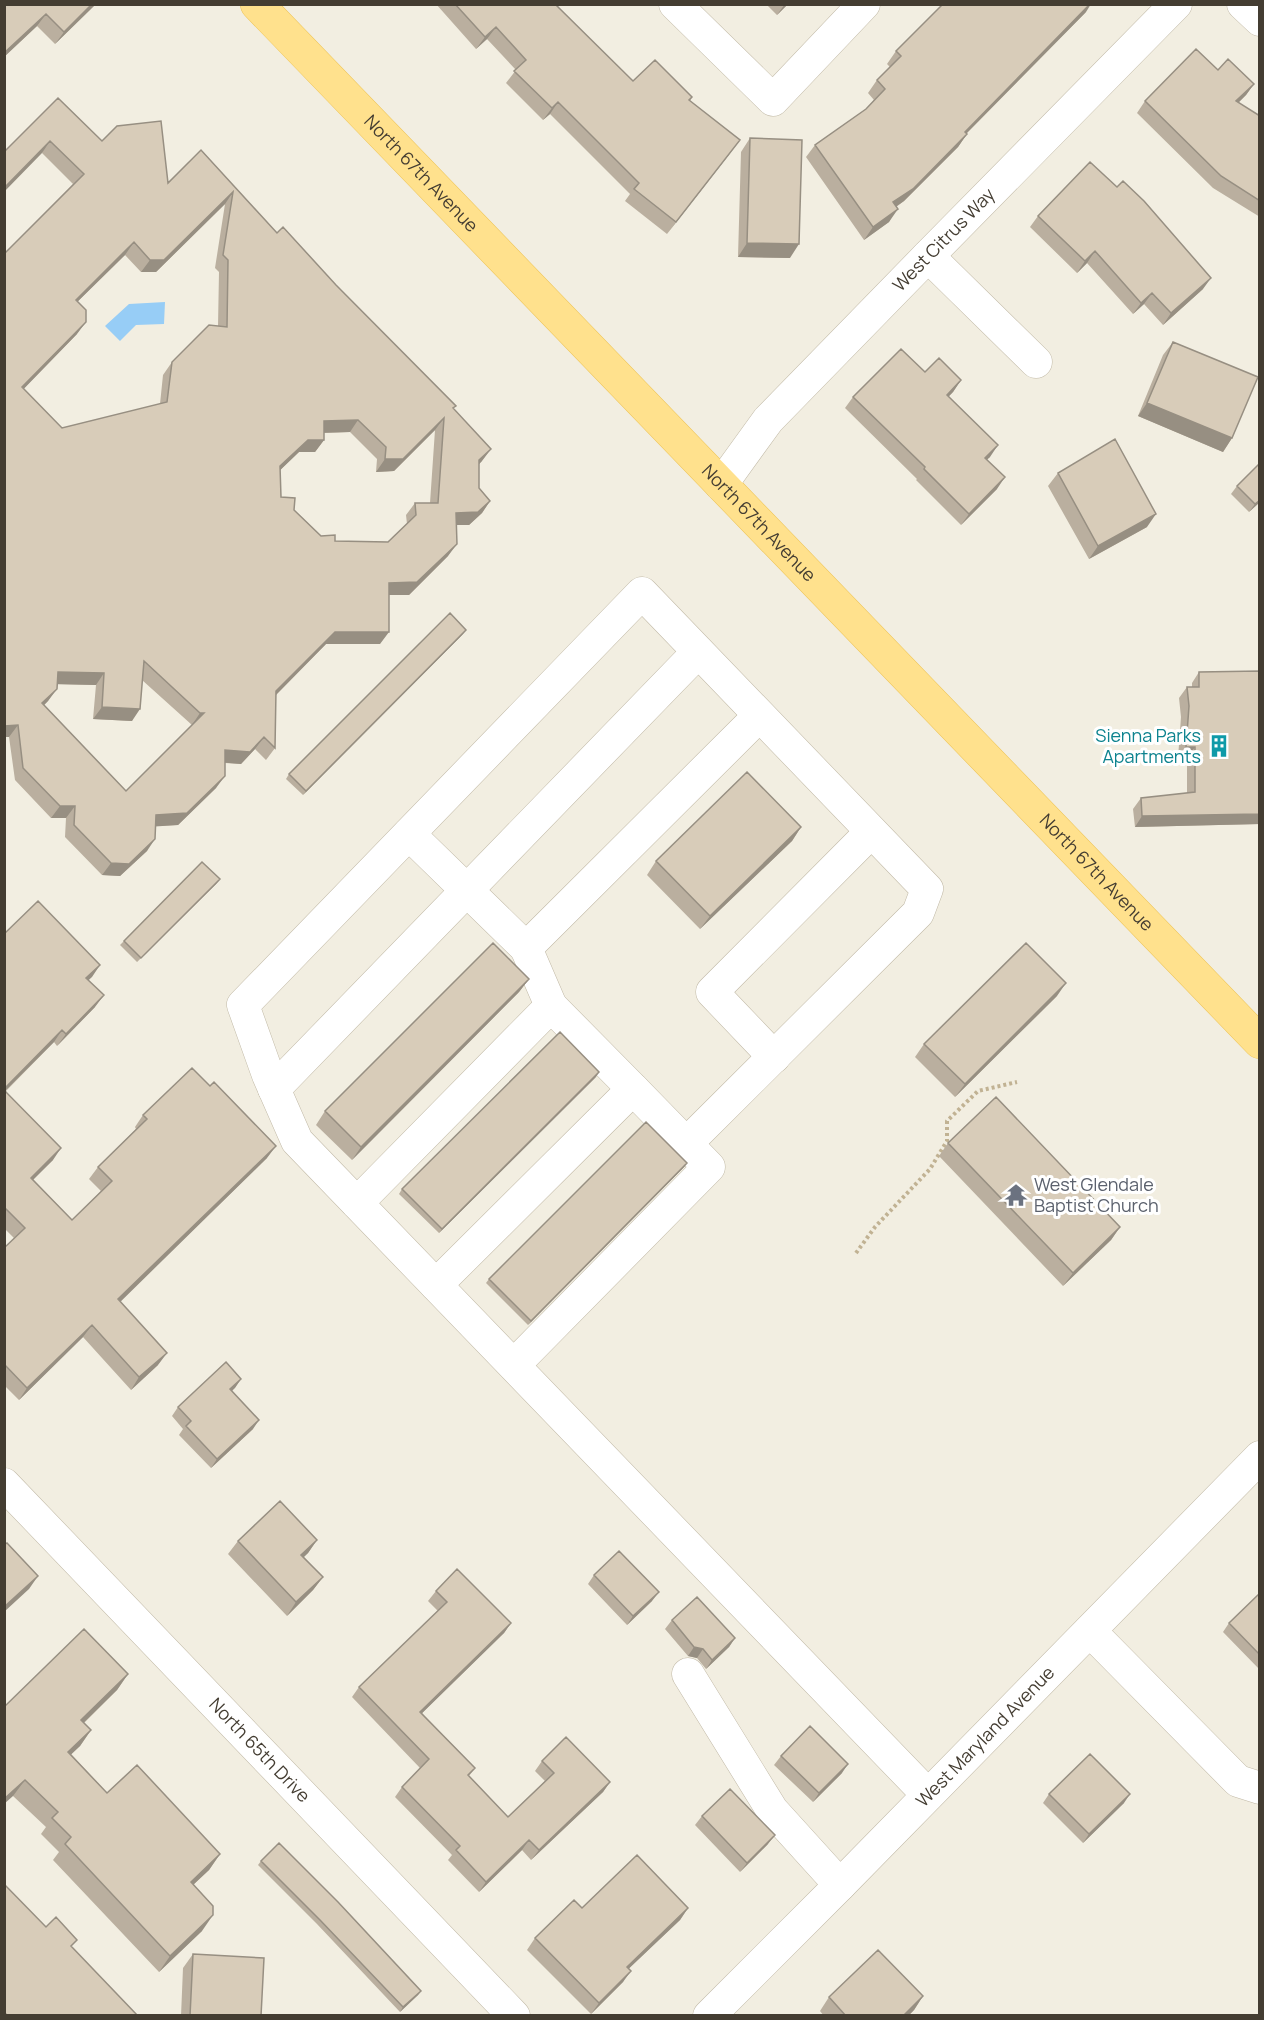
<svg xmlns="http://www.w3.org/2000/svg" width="1264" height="2020" font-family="Manrope,sans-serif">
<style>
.water{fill:#97cdf6}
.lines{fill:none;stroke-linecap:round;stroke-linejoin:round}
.minor-casing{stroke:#c1b9a6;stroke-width:33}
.major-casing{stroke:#edc355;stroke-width:34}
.path{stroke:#c1b293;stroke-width:4;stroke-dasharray:3 3;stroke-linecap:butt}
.minor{stroke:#fff;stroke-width:32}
.major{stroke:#ffe18d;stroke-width:33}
.wall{fill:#baaf9f;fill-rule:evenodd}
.shaded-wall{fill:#978f82}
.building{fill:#d8ccb9;stroke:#978f82;stroke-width:1.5;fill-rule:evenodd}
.labels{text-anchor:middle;stroke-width:6;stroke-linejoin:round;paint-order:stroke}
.street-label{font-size:18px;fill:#443d32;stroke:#fff}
.culture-label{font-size:18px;fill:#0d838f;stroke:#fff;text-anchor:end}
.worship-label{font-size:18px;fill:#5b616d;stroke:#fff;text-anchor:start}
</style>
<rect width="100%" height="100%" fill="#f2eee1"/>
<!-- water -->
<path class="water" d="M165,302l-1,22 -28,1 -16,16 -15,-15 24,-22z"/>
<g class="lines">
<!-- minor casing -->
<g class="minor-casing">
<g id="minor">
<path d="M675,4l98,96 91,-96"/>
<path d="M1243,4l17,16"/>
<path d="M928,256l108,106"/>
<path id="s1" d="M721,485l47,-65 160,-164 248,-252"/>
<path d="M409,834l117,114"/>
<path d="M551,1006l-25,-58 233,-232"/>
<path d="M774,1057l-62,-65 159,-160"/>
<path d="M274,1089l424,-437"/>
<path d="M686,1144l232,-231 9,-24 -285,-296 -399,412 25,70 29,66 631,654"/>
<path d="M357,1203l194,-197 82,83"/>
<path d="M436,1285l197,-196 76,78 -195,198"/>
<path id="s2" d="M4,1484l510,532"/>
<path d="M1090,1631l148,150 22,7"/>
<path d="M688,1674l84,136 68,75"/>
<path id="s3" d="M709,2016l131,-131 420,-428"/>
</g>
</g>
<!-- major casing -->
<g class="major-casing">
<g id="major">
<path id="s4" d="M257,4l1003,1038"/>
</g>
</g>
<!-- path -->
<path class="path" d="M856,1253l19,-26 55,-58 17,-28v-20l31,-30 39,-9"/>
<!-- minor -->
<use href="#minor" class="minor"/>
<!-- major -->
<use href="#major" class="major"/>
</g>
<!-- wall -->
<path class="wall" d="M4,4h92l-41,40 -18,-18 -33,31z
M436,4h124l-2,3 75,74 59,16 -2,4 41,51 -64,82 -42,-33 5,-7 -80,-80 -7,6 -37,-37 10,-13 -29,-31 -11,10z
M766,4h22l-11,11z
M1086,12l-120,122h1l-9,13 -54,54 -8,6 -7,15 -25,18 -58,-83 9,-12 51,-36 8,-9 -6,-7 9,-13 13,-13 -3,-3 9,-13z
M1218,70l36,14 -8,11 -8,8 22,13v101l-47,-29 -76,-75 8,-12z
M58,98l44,43 66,42 33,-33 76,83 177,176 28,52 -3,3v24l11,13 -8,12 -13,12h-13l-8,31 -39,39h-20l-9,49h-54l-50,51 -1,53 -9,12 -11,-11 -14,15 -16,-1 -9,25 -38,37 -23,1 -8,25 -27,25 -18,-1 -37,-38 1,-19h-15l-36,-38 -6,-43h-5v-483l69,-70 -31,-31zM225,204l-10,64 4,4 -1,54 -46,36 -9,13 -3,29 -98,24 -39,-39 54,-55 1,-33 47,-46 16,17h15zM435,430l-5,73h-15l-9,12 1,9 -19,18 -53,-1 -14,-5 -40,-39 -1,-27 19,-18h16l9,-12v-7l26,-1 27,27 -1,13 18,-1zM142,680l50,45 -66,66 -82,-86 4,-4 9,-17 39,1 -3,34 39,2z
M750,138l40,120 -52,-1 3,-105z
M1038,216l165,73 -40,36 -19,-21 -11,10 -46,-51 -10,10 -47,-46z
M1173,342l59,96 -9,14 -85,-36 25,-61z
M925,372l36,8 -8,12 -5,5 42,60 -3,2 10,30 -36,36 -45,-45 1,-1 -72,-71 8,-11z
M1058,473l89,54 -58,32 -41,-73z
M1237,486l23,16 -11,10 -18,-18z
M463,634l-160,161 -17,-16 3,-5z
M1260,671v153l-125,3 -2,-18 8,-11 46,-5v-35h-9l3,-41 -2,-19 8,-11h5v-4l7,-11z
M801,827l-9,14 -92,88 -53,-54 9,-14z
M220,879l-4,5 -79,78 -17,-17 4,-4z
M4,934l96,31 -12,15 7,27 -38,39 -3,-4 -48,49 47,69 -20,19 39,41 29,-29 -12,-12 9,-12 38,-38 -1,-2 8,-12 124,43 -147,143 38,64 -27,25 -48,-53 -64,63 -15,-15v-137l10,-10 -10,-10z
M529,979l-10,13 -167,168 -36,-35 9,-14z
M1057,996l-102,101 -40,-40 9,-13z
M596,1077l-157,156 -40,-39 3,-5z
M948,1143l172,84 -9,13 -48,46 -124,-130z
M687,1163l-3,4 -156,158 -42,-42 3,-4z
M241,1379l-9,12 21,38 -42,39 -32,-33 4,-6 -11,-13 6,-9z
M317,1540l-9,13 -4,4 19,20 -10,13 -26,26 -59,-62 10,-13z
M594,1575l58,26 -25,24 -39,-41z
M436,1591l75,32 -7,10 -82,80 53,55 -6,8 39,41 37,-36 -10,-10 7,-10 68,21 -7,10 -72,68 -9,-10 -43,42 -31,-32 4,-5 -57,-58 7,-10 18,-19 -68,-71 7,-10 79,-76 -10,-10z
M1260,1593v77l-37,-38 6,-9z
M672,1620l63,18 -6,9 -23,22 -9,-11 -9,-2 -23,-27z
M128,1674l-11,16 -33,33 7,7 -11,16 -9,8 36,39 113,61 -11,16 -16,15 9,46 -43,41 -106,-112 6,-8 -18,-18 5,-7 -33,-31 -9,-89z
M781,1756l61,17 -29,29 -39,-37z
M1049,1794l75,9 -41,40 -40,-40z
M702,1816l66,28 -28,28 -45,-47z
M261,1861l160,130 -3,4 -18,17 -83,-88 -59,-59z
M582,1908h106l-8,12 -51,48 -6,14 -32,32 -64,-64 8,-12z
M193,1954l68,62h-80l2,-48z
M923,1996l-9,14 -6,6h-84l-4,-5 9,-14z"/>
<!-- shaded-wall -->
<path class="shaded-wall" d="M92,4h4l-41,40 9,-12z
M785,4h3l-11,11z
M1090,4h1l-5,8 -130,132 9,-12z
M46,14l-9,12 -33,31v-4z
M496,27l-9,12 -11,10 9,-12z
M1254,84l-8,11 -18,18 8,-12z
M558,102l-8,12 -7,6 9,-12z
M967,134l-9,13 -54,54 -20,14 9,-13z
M740,140l-9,12 -64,82 9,-12z
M50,141l-8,12 -38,39v-4z
M233,192l-8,12 -69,68h-15l9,-12z
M898,209l-9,13 -25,18 9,-13z
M134,242l-9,13 -58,57 9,-12z
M747,243l52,1 -9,14 -52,-1z
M1095,251l-8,12 -10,10 8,-12z
M1211,278l-8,11 -40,36 8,-12z
M1152,293l-8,11 -11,10 8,-11z
M86,322l-9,12 -64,66 9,-13z
M961,380l-8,12 -14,14 8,-11z
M1147,403l85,35 -9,14 -85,-36z
M444,418l-9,12 -41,41 -18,1 9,-13z
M358,420l-8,12 -35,1 9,-12z
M308,440h16l-9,12h-16l-27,26 8,-12z
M998,445l-8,12 -13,12 8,-11z
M491,449l-9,12 -11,11 8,-12z
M1005,477l-8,12 -36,36 8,-11z
M1260,500v2l-11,10 6,-8z
M490,501l-8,12 -13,12h-21l8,-12z
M1156,514l-9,13 -58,32 9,-13z
M457,544l-9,12 -39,39h-28l8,-12z
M466,630l-3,4 -160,161 3,-4z
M335,632h54l-9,12h-54l-59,60 9,-13z
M58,672l46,1 -8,12 -46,-1z
M57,689l-9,12 -14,14 8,-12z
M102,707l38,2 -8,12 -39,-2z
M200,713h4l-12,12z
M18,725l-9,12h-5v-11z
M264,737l-9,12 -14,15 -24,-2 8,-12z
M1186,747h9l-8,11h-9z
M225,776l-9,12 -38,37 -31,2 9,-12z
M60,806h15l-9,12h-15z
M1260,814v10l-125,3 7,-11z
M801,827l-9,14 -92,88 10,-13z
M155,839l-8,12 -27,25 -18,-1 9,-12z
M220,879l-4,5 -79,78z
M100,965l-8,12 -14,13 8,-12z
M529,979l-10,13 -167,168 9,-13z
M1066,983l-9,13 -102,101 10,-13z
M104,995l-9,12 -38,39 9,-12z
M62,1030l-8,12 -50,50v-3z
M599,1072l-3,5 -157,156 3,-4z
M276,1146l-9,12 -157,154 8,-13z
M61,1148l-8,12 -30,30 8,-12z
M687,1163l-3,4 -156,158 3,-4z
M1120,1227l-9,13 -48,46 10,-13z
M92,1325l-9,12 -64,63 8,-12z
M167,1353l-9,12 -27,25 8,-13z
M241,1379l-6,9 -11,10 6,-9z
M259,1420l-6,9 -42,39 6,-9z
M317,1540l-9,13 -16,15 9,-13z
M38,1576l-9,13 -25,23v-5z
M323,1577l-10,13 -26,26 9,-14z
M659,1592l-7,9 -25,24 6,-9z
M511,1623l-7,10 -91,89 7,-10z
M735,1638l-6,9 -23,22 6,-9z
M694,1647l9,2 -6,9 -9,-2z
M128,1674l-11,16 -47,46 11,-16z
M91,1730l-11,16 -23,22 11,-16z
M848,1764l-6,9 -29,29 6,-9z
M25,1780l-12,16 -9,8v-5z
M610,1782l-7,10 -72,68 8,-10z
M1130,1794l-6,9 -41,40 6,-9z
M775,1835l-7,9 -28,28 7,-9z
M529,1840l-7,10 -43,42 7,-10z
M220,1854l-11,16 -30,28 12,-16z
M688,1908l-8,12 -61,58 8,-11z
M213,1915l-11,16 -43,41 11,-16z
M631,1971l-8,11 -32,32 8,-11z
M421,1991l-3,4 -18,17 3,-5z
M923,1996l-9,14 -6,6h-5z"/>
<!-- building -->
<path class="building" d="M4,4h88l-28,28 -18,-18 -42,39z
M455,4h102l-1,1 77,76 22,-21 37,37 -3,3 51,40 -64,82 -42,-33 5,-6 -81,-81 -6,6 -38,-37 12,-11 -30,-33 -11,10z
M943,4h147l-125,128 2,2 -54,55 -20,13 5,7 -25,18 -58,-82 51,-36 19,-20 -8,-9 24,-24 -5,-5z
M1196,49l22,21 10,-11 26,25 -18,17 24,15v85l-39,-25 -76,-75z
M58,98l44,43 15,-15 44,-5 7,62 33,-33 76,83 6,-6 53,58 120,121 -3,2 38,41 -12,11v28l11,13 -12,11 -22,1 1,31 -40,38 -28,1v49h-54l-59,59 -1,57 -11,-11 -14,15 -25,-2v26l-38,37 -31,2 -1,24 -26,25 -18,-1 -37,-38 1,-19h-15l-37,-38 -5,-43 -14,1v-472l80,-80 -34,-33 -46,47v-36zM233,192l-10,63 5,5 -1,67 -18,-2 -37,37 -5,40 -105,26 -40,-41 64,-65v-12l-10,-10 58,-58 16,18h14zM444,418l-6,85h-23l1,12 -28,27 -53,-1v-6l-14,1 -27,-26 1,-12 -14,-1 -1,-31 28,-26h16v-19l34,-1 28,27 -1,12h18zM144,661l56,52h4l-78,78 -84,-88 15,-14 1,-17 46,1 -2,34 38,2z
M750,138l52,2 -3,104 -52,-1z
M1090,162l27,25 6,-6 21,20 67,77 -40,35 -19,-20 -11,10 -46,-52 -10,10 -47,-45z
M1173,342l85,35 -26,61 -85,-35z
M901,349l24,23 14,-14 22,22 -14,15 51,50 -13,13 20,19 -36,37 -45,-45 1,-2 -72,-70z
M1115,439l41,75 -58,32 -40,-73z
M1260,463v37l-5,4 -18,-18z
M450,613l16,17 -160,161 -17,-17z
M1260,671v143l-118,2 -1,-18 54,-6v-45h-9l3,-41 -2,-19h12v-15z
M747,772l54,55 -91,89 -54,-55z
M202,862l18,17 -79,79 -17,-17z
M38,901l62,64 -14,13 18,17 -38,39 -4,-4 -58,59v-155z
M493,943l36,36 -168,168 -36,-36z
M1026,943l40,40 -101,101 -41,-40z
M560,1032l39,40 -157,157 -40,-40z
M192,1068l18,18 4,-4 62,64 -158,153 49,54 -28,24 -47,-52 -65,63 -23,-24v-116l21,-20 -21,-21v-117l57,58 -30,30 41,42 40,-39 -14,-14 49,-48 -4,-4z
M996,1097l124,130 -47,46 -125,-130z
M646,1122l41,41 -156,158 -42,-42z
M226,1362l15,17 -11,10 29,31 -42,39 -31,-33 5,-5 -13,-14z
M280,1501l37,39 -16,15 22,22 -27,25 -58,-61z
M7,1543l31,33 -34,31v-62z
M619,1551l40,41 -26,24 -39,-41z
M457,1569l54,54 -91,89 55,56 -7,7 40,42 46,-44 -12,-12 24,-24 44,45 -71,68 -10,-10 -43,42 -30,-32 4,-4 -58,-59 27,-28 -70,-72 88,-85 -11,-11z
M1260,1593v62l-31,-32z
M697,1597l38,41 -23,22 -9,-11 -9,-2 -22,-27z
M84,1629l44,45 -47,46 10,10 -23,22 39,41 30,-28 83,89 -29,28 22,24v9l-43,41 -105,-112 6,-7 -19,-19 6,-6 -33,-32 -21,19v-92z
M810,1726l38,38 -29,29 -38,-37z
M1090,1754l40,40 -41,40 -40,-40z
M730,1789l45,46 -28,28 -45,-47z
M279,1843l59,59 83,89 -18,16 -83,-87 -59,-59z
M637,1855l51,53 -61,59 4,4 -32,32 -64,-65 39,-38 8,8z
M4,1884l42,43 10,-10 21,23 -6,6 67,70h-130l-4,-4z
M878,1950l45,46 -20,20h-57l-17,-19z
M193,1954l71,4 -3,58h-71z"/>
<!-- icons -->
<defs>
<g id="building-bare" transform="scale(1.8)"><path d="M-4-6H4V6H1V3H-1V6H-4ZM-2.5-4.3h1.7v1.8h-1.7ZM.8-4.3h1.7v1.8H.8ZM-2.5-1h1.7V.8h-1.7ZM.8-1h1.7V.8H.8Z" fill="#0f9aa8" stroke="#fff" stroke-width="2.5" paint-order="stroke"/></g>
<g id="temple-bare" transform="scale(1.8)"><path d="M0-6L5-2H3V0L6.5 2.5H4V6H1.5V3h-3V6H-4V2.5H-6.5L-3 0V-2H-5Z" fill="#6b7280" stroke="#fff" stroke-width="2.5" paint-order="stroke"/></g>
</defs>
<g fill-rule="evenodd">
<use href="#building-bare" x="1219" y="746"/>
<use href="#temple-bare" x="1016" y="1195"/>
</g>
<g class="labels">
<!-- street labels -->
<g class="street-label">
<text dy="6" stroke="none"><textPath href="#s4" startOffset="236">North 67th Avenue</textPath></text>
<text dy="6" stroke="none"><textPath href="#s1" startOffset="332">West Citrus Way</textPath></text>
<text dy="6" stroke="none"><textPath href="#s4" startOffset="722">North 67th Avenue</textPath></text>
<text dy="6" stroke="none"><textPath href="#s4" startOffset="1208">North 67th Avenue</textPath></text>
<text dy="6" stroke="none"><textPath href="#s3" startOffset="393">West Maryland Avenue</textPath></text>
<text dy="6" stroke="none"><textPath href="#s2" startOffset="369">North 65th Drive</textPath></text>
</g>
<!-- culture labels -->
<g class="culture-label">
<text x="1201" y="742">Sienna Parks<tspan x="1201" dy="21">Apartments</tspan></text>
</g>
<!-- worship labels -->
<g class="worship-label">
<text x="1034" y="1191">West Glendale<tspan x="1034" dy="21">Baptist Church</tspan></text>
</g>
</g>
<!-- border -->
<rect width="1264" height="2020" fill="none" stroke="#443d32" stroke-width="12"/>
</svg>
